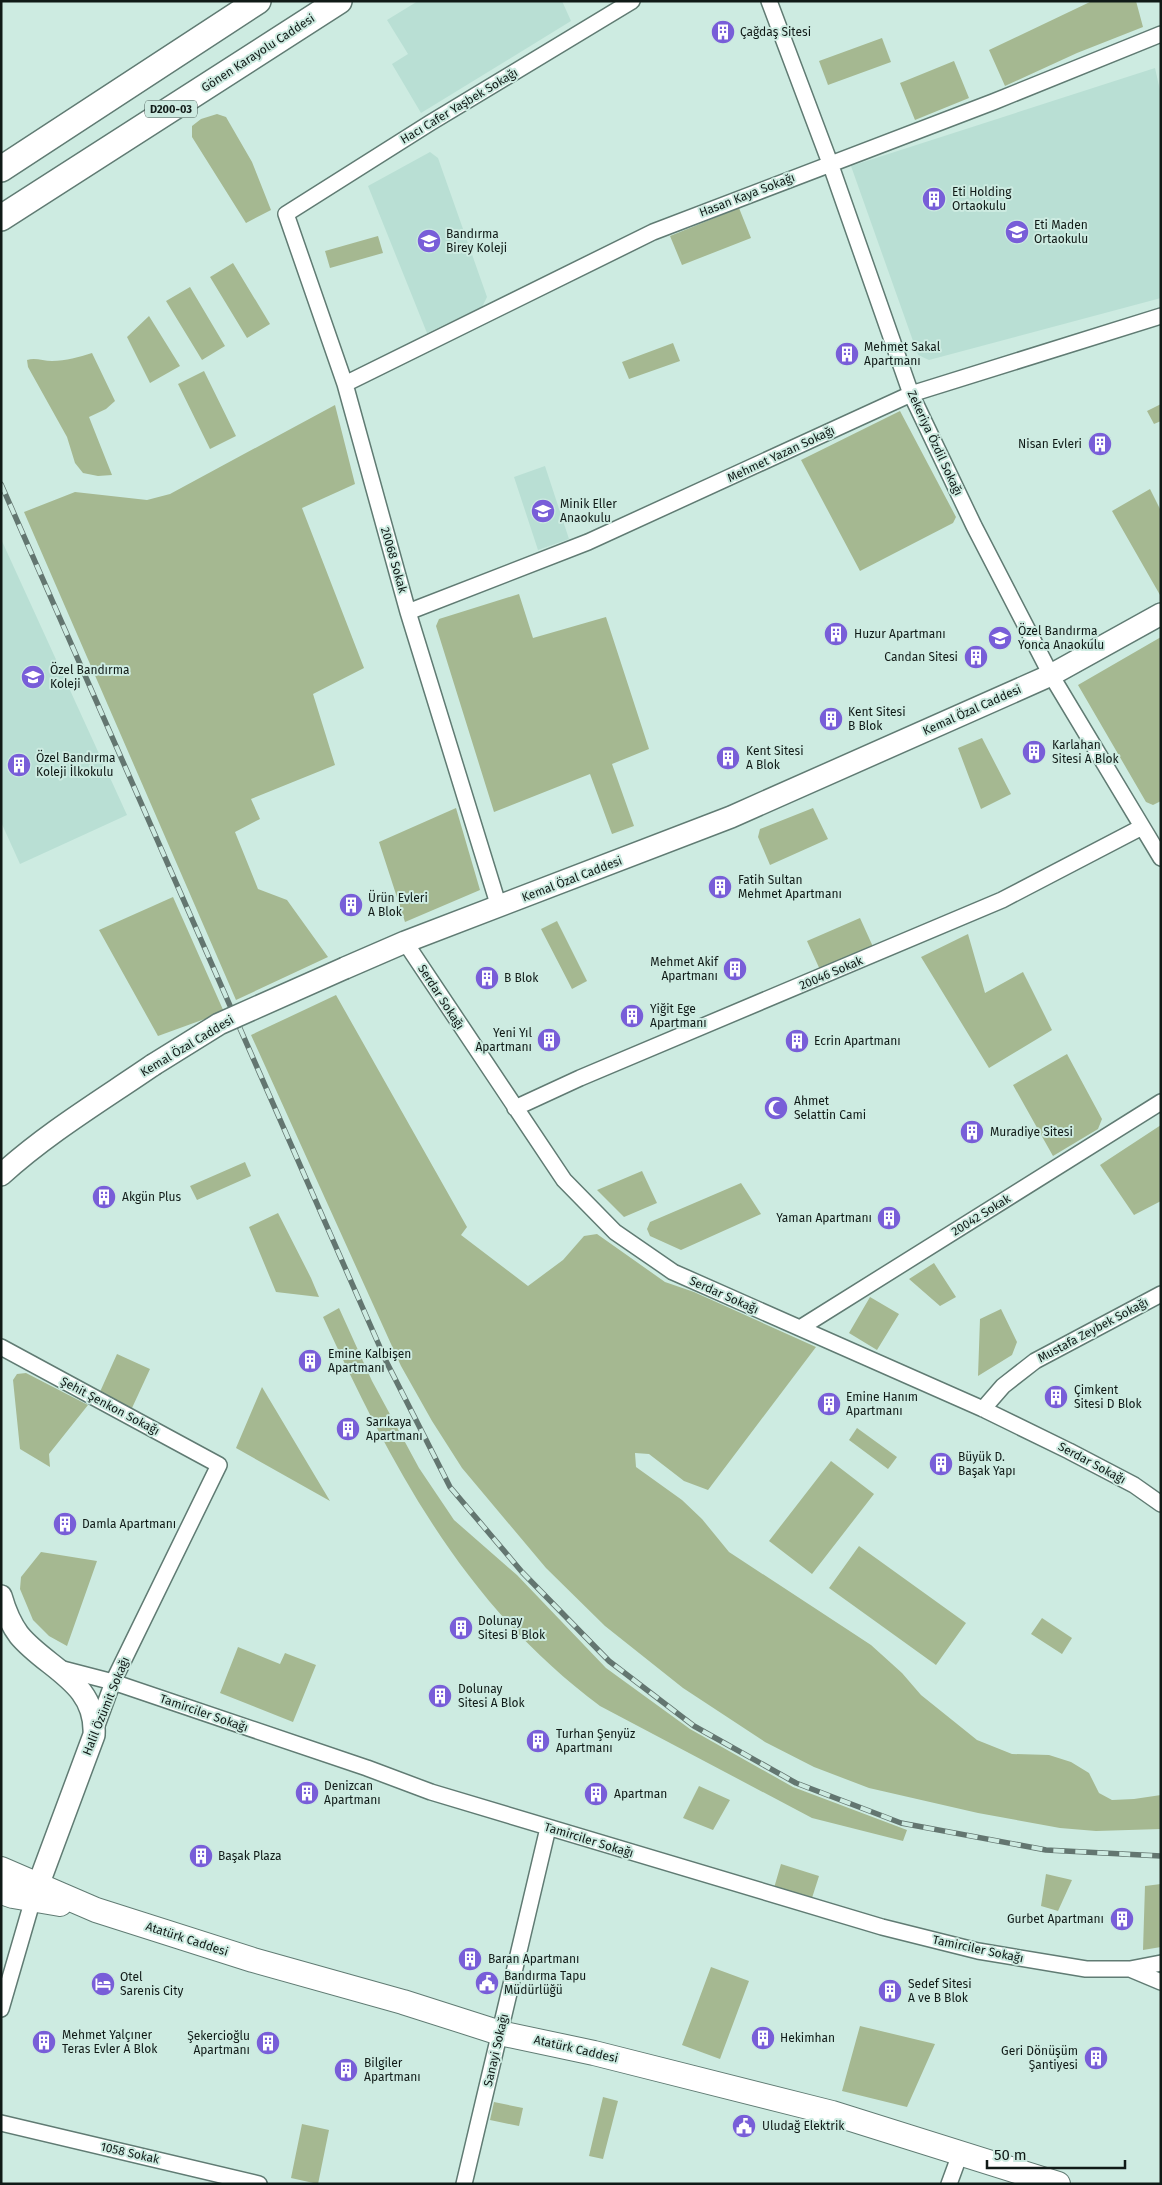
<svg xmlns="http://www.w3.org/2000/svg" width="1162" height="2185" font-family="'Fira Sans',sans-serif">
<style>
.built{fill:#b9dfd4}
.green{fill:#a5b891}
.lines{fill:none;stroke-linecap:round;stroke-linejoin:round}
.minor-casing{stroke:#607b73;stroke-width:18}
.secondary-casing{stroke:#607b73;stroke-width:24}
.primary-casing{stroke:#607b73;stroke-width:26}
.trunk-casing{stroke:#607b73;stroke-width:28}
.minor{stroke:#fff;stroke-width:15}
.secondary{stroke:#fff;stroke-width:21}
.primary{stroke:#fff;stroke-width:24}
.trunk{stroke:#fff;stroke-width:25}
.rail-casing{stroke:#637670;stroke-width:5.5}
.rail{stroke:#cdebe1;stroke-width:4;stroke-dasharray:11;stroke-linecap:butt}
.secondary-bridge-casing{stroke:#607b73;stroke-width:24;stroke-linecap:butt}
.secondary-bridge{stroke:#fff;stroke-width:21}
.labels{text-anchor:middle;stroke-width:4;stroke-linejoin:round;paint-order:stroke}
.shield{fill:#cdebe1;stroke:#495954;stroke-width:1}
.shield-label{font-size:11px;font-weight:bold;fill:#101a17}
.poi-label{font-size:12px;fill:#101a17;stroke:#cdebe1;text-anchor:start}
.street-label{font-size:12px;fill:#101a17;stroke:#cdebe1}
</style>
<rect width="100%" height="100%" fill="#cdebe1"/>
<!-- built -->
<path class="built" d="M418,1h144l9,20 -150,92 -29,-49 16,-10 -21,-34z
M1155,68l6,27v203l-232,62 -11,-5 -67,-189z
M430,152l8,6 49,139 -5,10 -55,26 -59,-147z
M545,466l24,73 -31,11 -24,-73z
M1,539l126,276 -107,49 -19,-42z"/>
<!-- green -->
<path class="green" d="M1092,1h44l7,26 -66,26 -72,33 -16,-36z
M882,38l9,24 -63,23 -9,-24z
M954,61l15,37 -54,22 -15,-37z
M217,114l9,3 26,45 19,48 -25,13 -54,-86v-11l9,-7z
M739,208l12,30 -69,27 -12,-29z
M378,236l5,17 -53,15 -5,-17z
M233,263l37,61 -23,14 -37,-61z
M190,287l35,59 -23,14 -36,-59z
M149,316l31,50 -30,17 -23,-46z
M673,343l7,18 -51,18 -7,-17z
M92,353l23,48 -9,8 -17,8 23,58 -14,1 -15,-3 -8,-10 -8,-26 -39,-70 -1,-7c8,-3 16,1 25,1 14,0 27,-4 40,-8z
M204,371l32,65 -26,13 -32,-65z
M1161,404v17l-7,3 -7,-13z
M335,405l20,79 -53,24 62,160 -51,26 22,71 -84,34 9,20 -25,13 23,57 29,11 41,57 -92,43 -212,-488 51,-20 72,8 23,-6z
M900,411l56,106 -3,6 -93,48 -59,-111z
M1150,489l11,22 -1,84 -48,-84z
M519,594l14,44 73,-21 43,132 -37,15 22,62 -22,8 -22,-60 -96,38 -58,-186 3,-7z
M1161,637v164l-8,4 -7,-3 -68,-117z
M982,738l29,56 -30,15 -23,-61z
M456,808l24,82 -75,32 -26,-80z
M813,808l15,31 -58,26 -12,-28 2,-8z
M173,897l51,115 -66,24 -59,-106z
M860,918l14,31 -53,23 -14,-31z
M557,921l30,60 -15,8 -31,-60z
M968,934l17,59 38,-21 29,58 -63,38 -68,-111z
M336,995l131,232 -6,8 67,51 35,-26 21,-24 13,-2 68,48 29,10 122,55 -108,143 -24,-9 -35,-27 -14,-1 1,14 46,33 20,19 27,33 142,93 31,28 19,22 56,45 35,14 37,1 22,7 18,11 10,20 13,7 22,-1 27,-4v34l-65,2 -36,-3 -82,-15 -109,-25 -55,-21 -49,-25 -82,-54 -78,-62 -59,-58 -84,-100 -30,-47 -31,-55 -150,-331z
M1067,1054l35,65 -4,10 -45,27 -40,-71z
M1161,1125v76l-27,14 -34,-50z
M245,1162l6,14 -54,24 -7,-14z
M642,1171l15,32 -33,14 -27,-27z
M741,1183l20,31 -80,36 -31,-14 -3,-7 3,-7z
M278,1213l33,65 8,19 -43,-5 -27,-65z
M934,1263l22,34 -16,9 -31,-27z
M870,1297l29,17 -22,36 -28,-17z
M339,1308l33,73 47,87 35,52 63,55 89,93 84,61 103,58 114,43 -4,11 -91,-23 -212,-112c-136,-101 -208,-239 -277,-389z
M1001,1309l16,33 -5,13 -34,21 2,-57z
M117,1354l33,15 -18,39 -33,-14z
M26,1373l62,32 -39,49 1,13 -30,-18 -7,-69 4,-6z
M262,1387l68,114 -94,-53z
M857,1428l40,29 -9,12 -39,-29z
M831,1461l43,33 -62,80 -43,-33z
M859,1546l107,77 -30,42 -107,-77z
M41,1552l56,9 -30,85 -18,-10 -16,-16 -13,-31 1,-12z
M1042,1618l30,20 -10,16 -31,-20z
M238,1647l42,17 5,-11 31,12 -23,57 -73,-29z
M699,1786l31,14 -17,30 -30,-12z
M781,1864l38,12 -7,22 -38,-10z
M1046,1874l26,6 -14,31 -17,-5z
M1161,1884v63l-18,3 2,-64z
M711,1967l38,14 -29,78 -38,-14z
M860,2026l75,18 -28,63 -65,-16z
M603,2097l15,4 -15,58 -14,-3z
M494,2102l29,6 -4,18 -29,-6z
M302,2124l27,6 -11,54 -27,-6z"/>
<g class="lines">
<!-- minor casing -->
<g class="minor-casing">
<path id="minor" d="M769,1l61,162 81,231 63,132 77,149 110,183
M345,384l308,-152 340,-130 168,-68
M408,612l180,-70 323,-148 250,-78
M499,907l-91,-295 -63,-228 -59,-170 144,-91 202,-122
M405,942l159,238 51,52 58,40 310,137 86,42 65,34 27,19
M515,1108l65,-30 422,-178 140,-73
M800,1328l361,-226
M1,1347l218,118 -106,217 -18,49
M983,1409l20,-23 32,-25 126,-67
M59,1668l54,14 254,86 64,24 451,135 96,24 108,18h44l31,-6
M1130,1969l31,13
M1,2009l32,-110
M1,2123l258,61
M464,2184l84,-356
M949,2184l11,-30"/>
</g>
<!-- secondary casing -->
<g class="secondary-casing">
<path id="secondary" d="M345,968l60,-26 326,-125 320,-142 110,-61
M1,1175c46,-42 101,-75 152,-110
M1,1596c4,14 9,27 18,39 28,34 78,47 75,100l-61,164"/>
</g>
<!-- primary casing -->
<g class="primary-casing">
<path id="primary" d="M1,1869l95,41 157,50 150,42 97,31 94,20 238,60 226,71
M1,1892l12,4 47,8"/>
</g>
<!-- trunk casing -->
<g class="trunk-casing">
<path id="trunk" d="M1,169l257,-168
M1,218l338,-217"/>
</g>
<!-- minor -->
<use href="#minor" class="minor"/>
<!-- secondary -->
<use href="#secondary" class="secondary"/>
<!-- primary -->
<use href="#primary" class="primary"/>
<!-- trunk -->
<use href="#trunk" class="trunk"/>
<!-- rail casing -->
<g class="rail-casing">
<path id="rail" d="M1,484l385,877 64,126 72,85 87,89 85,65 102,57 105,40 145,27 115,6"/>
</g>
<!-- rail -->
<use href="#rail" class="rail"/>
<!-- secondary-bridge casing -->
<g class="secondary-bridge-casing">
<path id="secondary-bridge" d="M153,1065l66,-41 126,-56"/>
</g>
<!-- secondary-bridge -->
<use href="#secondary-bridge" class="secondary-bridge"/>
</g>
<!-- icons -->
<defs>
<g id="building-disc" transform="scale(1.25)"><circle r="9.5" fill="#785ed8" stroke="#cdebe1"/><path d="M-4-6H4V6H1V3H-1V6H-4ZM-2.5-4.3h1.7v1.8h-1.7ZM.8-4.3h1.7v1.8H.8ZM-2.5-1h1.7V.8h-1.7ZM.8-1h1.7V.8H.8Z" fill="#fff"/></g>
<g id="school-disc" transform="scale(1.25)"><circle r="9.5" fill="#785ed8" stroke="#cdebe1"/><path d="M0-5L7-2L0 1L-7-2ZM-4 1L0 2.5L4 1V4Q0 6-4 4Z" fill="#fff"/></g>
<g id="mosque-disc" transform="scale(1.25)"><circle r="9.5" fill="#785ed8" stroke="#cdebe1"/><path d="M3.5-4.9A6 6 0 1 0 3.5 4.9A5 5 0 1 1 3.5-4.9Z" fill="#fff"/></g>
<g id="civic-disc" transform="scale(1.25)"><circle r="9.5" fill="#785ed8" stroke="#cdebe1"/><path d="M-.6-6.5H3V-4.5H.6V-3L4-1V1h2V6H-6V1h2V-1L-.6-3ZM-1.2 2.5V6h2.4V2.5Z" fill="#fff"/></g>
<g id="hotel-disc" transform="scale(1.25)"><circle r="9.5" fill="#785ed8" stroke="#cdebe1"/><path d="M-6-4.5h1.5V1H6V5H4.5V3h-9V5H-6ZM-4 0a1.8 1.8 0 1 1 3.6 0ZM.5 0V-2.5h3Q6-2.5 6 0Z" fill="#fff"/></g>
</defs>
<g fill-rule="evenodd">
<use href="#building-disc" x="723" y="32"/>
<use href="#building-disc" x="934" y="199"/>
<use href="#school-disc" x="1017" y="232"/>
<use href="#school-disc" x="429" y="241"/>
<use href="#building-disc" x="847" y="354"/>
<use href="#building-disc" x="1100" y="444"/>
<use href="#school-disc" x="543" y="511"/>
<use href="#building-disc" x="836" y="634"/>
<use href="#school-disc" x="1000" y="638"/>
<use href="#building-disc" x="976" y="657"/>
<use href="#school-disc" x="33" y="677"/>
<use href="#building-disc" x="831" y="719"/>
<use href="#building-disc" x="1034" y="752"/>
<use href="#building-disc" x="728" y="758"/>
<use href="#building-disc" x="19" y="765"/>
<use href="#building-disc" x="720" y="887"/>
<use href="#building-disc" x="351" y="905"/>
<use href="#building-disc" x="735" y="969"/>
<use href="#building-disc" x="487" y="978"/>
<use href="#building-disc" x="632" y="1016"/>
<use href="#building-disc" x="549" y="1040"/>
<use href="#building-disc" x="797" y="1041"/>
<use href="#mosque-disc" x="776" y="1108"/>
<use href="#building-disc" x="972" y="1132"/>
<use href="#building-disc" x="104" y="1197"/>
<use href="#building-disc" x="889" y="1218"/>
<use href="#building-disc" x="310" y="1361"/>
<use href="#building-disc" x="1056" y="1397"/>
<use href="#building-disc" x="829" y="1404"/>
<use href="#building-disc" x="348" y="1429"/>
<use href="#building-disc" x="941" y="1464"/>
<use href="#building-disc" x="65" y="1524"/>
<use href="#building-disc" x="461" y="1628"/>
<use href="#building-disc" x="440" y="1696"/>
<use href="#building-disc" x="538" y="1741"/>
<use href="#building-disc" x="307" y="1793"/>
<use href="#building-disc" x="596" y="1794"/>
<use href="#building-disc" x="201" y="1856"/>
<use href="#building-disc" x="1122" y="1919"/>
<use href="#building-disc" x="470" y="1959"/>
<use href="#civic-disc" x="487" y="1983"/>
<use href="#hotel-disc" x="103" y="1984"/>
<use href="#building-disc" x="890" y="1991"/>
<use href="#building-disc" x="763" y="2038"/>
<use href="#building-disc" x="44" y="2042"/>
<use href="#building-disc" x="268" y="2043"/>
<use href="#building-disc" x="1096" y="2058"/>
<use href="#building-disc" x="346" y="2070"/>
<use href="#civic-disc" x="744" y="2126"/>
</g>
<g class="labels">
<!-- shield labels -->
<rect class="shield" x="145" y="100.5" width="52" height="17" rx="4"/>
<g class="shield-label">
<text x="171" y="113">D200-03</text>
</g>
<!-- poi labels -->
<g class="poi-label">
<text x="740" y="36">Çağdaş Sitesi</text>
<text x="952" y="196">Eti Holding<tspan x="952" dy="14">Ortaokulu</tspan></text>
<text x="1034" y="229">Eti Maden<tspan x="1034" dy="14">Ortaokulu</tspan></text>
<text x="446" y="238">Bandırma<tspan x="446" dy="14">Birey Koleji</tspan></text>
<text x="864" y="351">Mehmet Sakal<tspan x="864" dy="14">Apartmanı</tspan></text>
<text x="1082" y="448" text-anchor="end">Nisan Evleri</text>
<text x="560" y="508">Minik Eller<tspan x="560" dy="14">Anaokulu</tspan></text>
<text x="1018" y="635">Özel Bandırma<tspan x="1018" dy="14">Yonca Anaokulu</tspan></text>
<text x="854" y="638">Huzur Apartmanı</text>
<text x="958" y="661" text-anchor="end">Candan Sitesi</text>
<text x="50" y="674">Özel Bandırma<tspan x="50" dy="14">Koleji</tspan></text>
<text x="848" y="716">Kent Sitesi<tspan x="848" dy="14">B Blok</tspan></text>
<text x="1052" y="749">Karlahan<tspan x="1052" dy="14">Sitesi A Blok</tspan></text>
<text x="746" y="755">Kent Sitesi<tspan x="746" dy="14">A Blok</tspan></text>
<text x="36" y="762">Özel Bandırma<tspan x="36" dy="14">Koleji İlkokulu</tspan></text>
<text x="738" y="884">Fatih Sultan<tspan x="738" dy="14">Mehmet Apartmanı</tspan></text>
<text x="368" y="902">Ürün Evleri<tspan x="368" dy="14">A Blok</tspan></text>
<text x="718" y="966" text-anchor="end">Mehmet Akif<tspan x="718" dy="14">Apartmanı</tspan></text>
<text x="504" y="982">B Blok</text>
<text x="650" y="1013">Yiğit Ege<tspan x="650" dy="14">Apartmanı</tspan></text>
<text x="532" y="1037" text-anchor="end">Yeni Yıl<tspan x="532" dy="14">Apartmanı</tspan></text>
<text x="814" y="1045">Ecrin Apartmanı</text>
<text x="794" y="1105">Ahmet<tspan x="794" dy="14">Selattin Cami</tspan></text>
<text x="990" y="1136">Muradiye Sitesi</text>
<text x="122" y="1201">Akgün Plus</text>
<text x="872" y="1222" text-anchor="end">Yaman Apartmanı</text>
<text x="328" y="1358">Emine Kalbişen<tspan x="328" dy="14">Apartmanı</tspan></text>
<text x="1074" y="1394">Çimkent<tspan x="1074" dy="14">Sitesi D Blok</tspan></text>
<text x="846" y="1401">Emine Hanım<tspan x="846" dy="14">Apartmanı</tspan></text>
<text x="366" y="1426">Sarıkaya<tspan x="366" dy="14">Apartmanı</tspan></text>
<text x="958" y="1461">Büyük D.<tspan x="958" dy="14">Başak Yapı</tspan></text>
<text x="82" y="1528">Damla Apartmanı</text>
<text x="478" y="1625">Dolunay<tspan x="478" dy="14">Sitesi B Blok</tspan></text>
<text x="458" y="1693">Dolunay<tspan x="458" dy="14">Sitesi A Blok</tspan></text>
<text x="556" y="1738">Turhan Şenyüz<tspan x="556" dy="14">Apartmanı</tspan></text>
<text x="324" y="1790">Denizcan<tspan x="324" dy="14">Apartmanı</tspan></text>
<text x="614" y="1798">Apartman</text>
<text x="218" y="1860">Başak Plaza</text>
<text x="1104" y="1923" text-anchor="end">Gurbet Apartmanı</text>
<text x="488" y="1963">Baran Apartmanı</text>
<text x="504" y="1980">Bandırma Tapu<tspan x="504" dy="14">Müdürlüğü</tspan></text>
<text x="120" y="1981">Otel<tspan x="120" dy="14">Sarenis City</tspan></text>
<text x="908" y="1988">Sedef Sitesi<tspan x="908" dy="14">A ve B Blok</tspan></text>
<text x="62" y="2039">Mehmet Yalçıner<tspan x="62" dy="14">Teras Evler A Blok</tspan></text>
<text x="250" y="2040" text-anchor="end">Şekercioğlu<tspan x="250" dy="14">Apartmanı</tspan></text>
<text x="780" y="2042">Hekimhan</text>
<text x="1078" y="2055" text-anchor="end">Geri Dönüşüm<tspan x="1078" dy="14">Şantiyesi</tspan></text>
<text x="364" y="2067">Bilgiler<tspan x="364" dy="14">Apartmanı</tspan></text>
<text x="762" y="2130">Uludağ Elektrik</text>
</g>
<!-- street labels -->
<g class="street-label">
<text transform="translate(258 53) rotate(-33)" y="4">Gönen Karayolu Caddesi</text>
<text transform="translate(459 106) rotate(-31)" y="4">Hacı Cafer Yaşbek Sokağı</text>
<text transform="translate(747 195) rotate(-21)" y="4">Hasan Kaya Sokağı</text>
<text transform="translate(935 443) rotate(65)" y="4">Zekeriya Özdil Sokağı</text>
<text transform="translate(781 454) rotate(-25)" y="4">Mehmet Yazan Sokağı</text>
<text transform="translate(394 560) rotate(74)" y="4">20068 Sokak</text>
<text transform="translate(972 710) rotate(-24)" y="4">Kemal Özal Caddesi</text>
<text transform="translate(572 879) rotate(-21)" y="4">Kemal Özal Caddesi</text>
<text transform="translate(831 973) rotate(-23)" y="4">20046 Sokak</text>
<text transform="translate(441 997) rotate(57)" y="4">Serdar Sokağı</text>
<text transform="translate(187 1046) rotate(-31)" y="4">Kemal Özal Caddesi</text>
<text transform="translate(981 1215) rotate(-32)" y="4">20042 Sokak</text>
<text transform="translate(724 1295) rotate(24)" y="4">Serdar Sokağı</text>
<text transform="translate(1093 1330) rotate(-28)" y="4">Mustafa Zeybek Sokağı</text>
<text transform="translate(110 1406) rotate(28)" y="4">Şehit Şenkon Sokağı</text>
<text transform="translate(1092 1463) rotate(28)" y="4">Serdar Sokağı</text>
<text transform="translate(106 1706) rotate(-68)" y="4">Halil Özümit Sokağı</text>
<text transform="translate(204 1713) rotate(19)" y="4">Tamirciler Sokağı</text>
<text transform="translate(589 1840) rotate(17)" y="4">Tamirciler Sokağı</text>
<text transform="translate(187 1939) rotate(18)" y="4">Atatürk Caddesi</text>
<text transform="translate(978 1949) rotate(12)" y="4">Tamirciler Sokağı</text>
<text transform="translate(576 2049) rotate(13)" y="4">Atatürk Caddesi</text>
<text transform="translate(496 2050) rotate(-77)" y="4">Sanayi Sokağı</text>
<text transform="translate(130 2153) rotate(13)" y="4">1058 Sokak</text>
</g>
</g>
<!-- border -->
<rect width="1162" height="2185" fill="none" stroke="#101a17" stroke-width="5"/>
<!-- scale -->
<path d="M987 2160v8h138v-8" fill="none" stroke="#101a17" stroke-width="2.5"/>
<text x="994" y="2160" font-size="15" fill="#101a17" stroke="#cdebe1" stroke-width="4" paint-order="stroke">50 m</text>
</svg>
